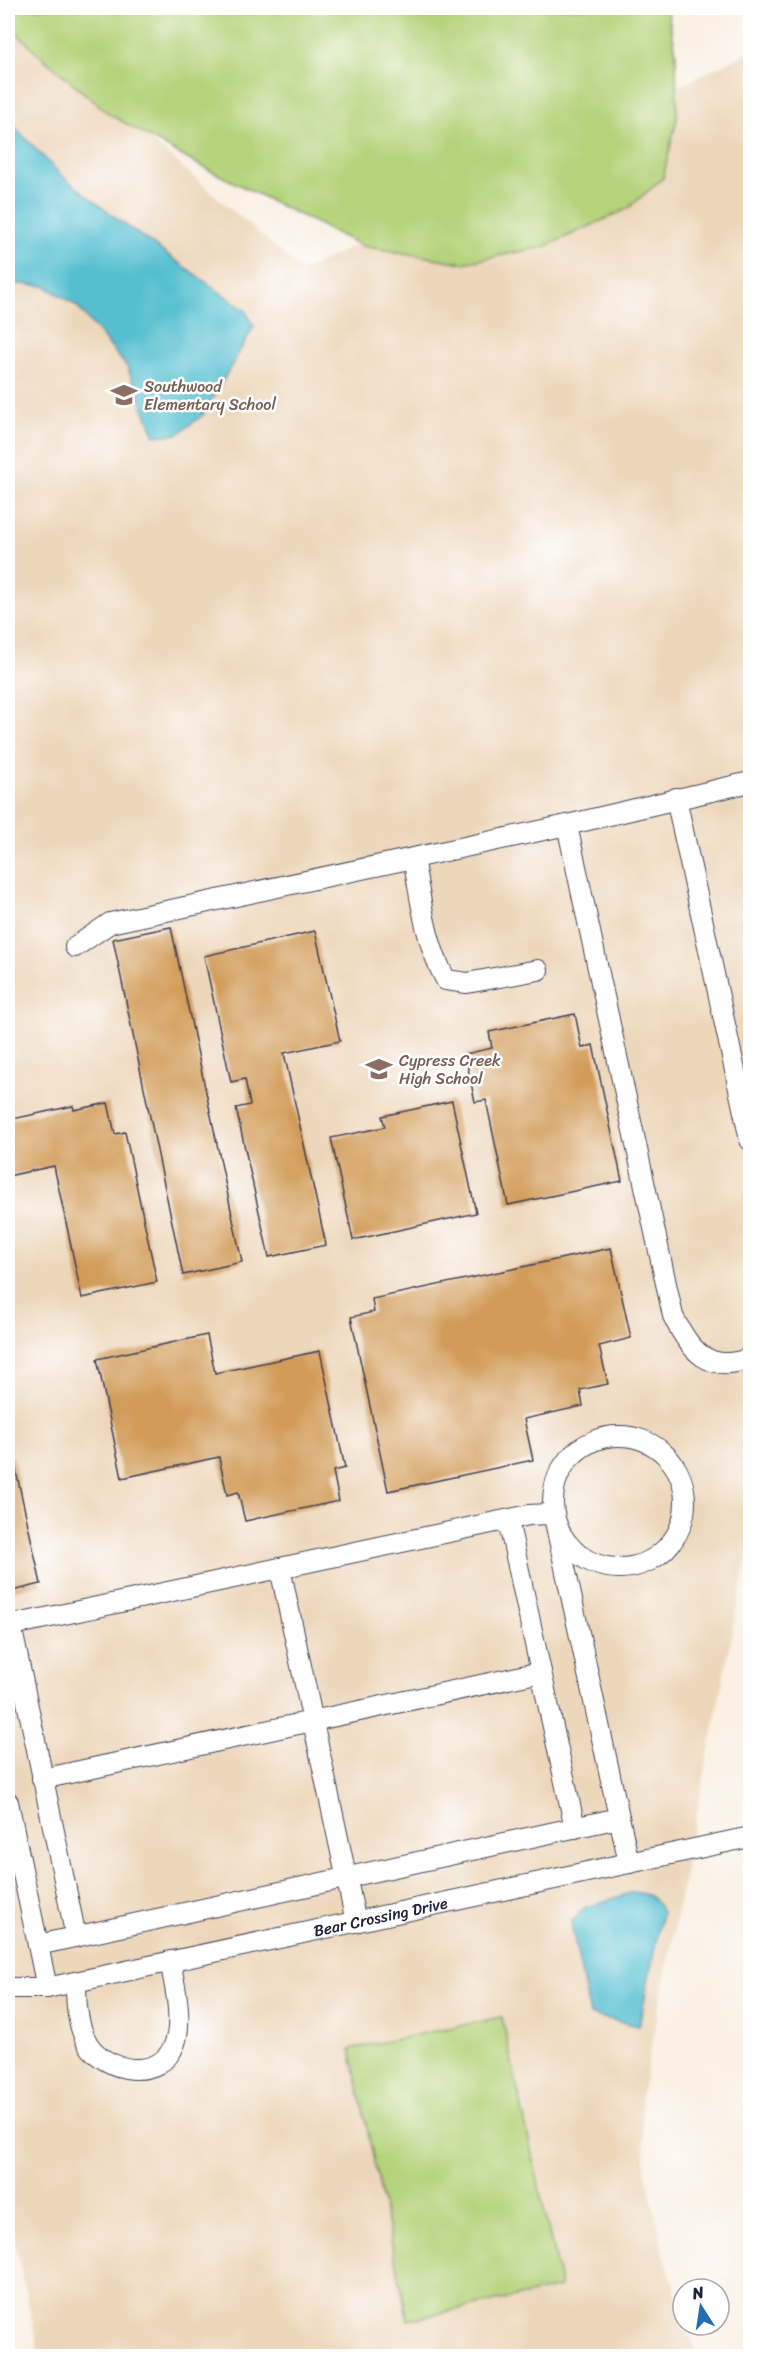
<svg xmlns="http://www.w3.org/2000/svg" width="758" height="2364" font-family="Sriracha,sans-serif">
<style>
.built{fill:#edd7bb}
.green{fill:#b4d37a;stroke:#6b7a5a;stroke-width:1.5}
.water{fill:#55bfd0;stroke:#3c7086;stroke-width:1.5}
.building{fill:#d29b59}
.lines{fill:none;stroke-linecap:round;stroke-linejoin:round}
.minor-casing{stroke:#424154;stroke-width:22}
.minor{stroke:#fff;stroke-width:20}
.labels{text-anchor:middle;stroke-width:5;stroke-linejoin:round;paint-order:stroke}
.education-label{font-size:16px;fill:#785e54;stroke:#fff;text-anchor:start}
.street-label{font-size:16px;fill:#22223b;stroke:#fff}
</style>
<rect width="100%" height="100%" fill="#fff"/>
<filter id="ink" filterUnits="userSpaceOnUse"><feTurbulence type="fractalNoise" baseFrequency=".0167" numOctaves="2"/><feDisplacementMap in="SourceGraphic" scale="12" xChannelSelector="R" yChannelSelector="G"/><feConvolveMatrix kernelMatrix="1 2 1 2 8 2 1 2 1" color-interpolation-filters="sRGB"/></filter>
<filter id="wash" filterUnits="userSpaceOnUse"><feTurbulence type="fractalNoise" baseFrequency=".008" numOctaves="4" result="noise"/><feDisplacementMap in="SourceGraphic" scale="24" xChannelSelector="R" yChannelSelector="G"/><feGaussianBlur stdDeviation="1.35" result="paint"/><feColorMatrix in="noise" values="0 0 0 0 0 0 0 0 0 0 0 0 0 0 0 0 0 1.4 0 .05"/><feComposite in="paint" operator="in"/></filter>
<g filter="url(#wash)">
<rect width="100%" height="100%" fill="#faf0e3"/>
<!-- built -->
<path class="built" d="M8,17l295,254 447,-220v1490l-109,558 5,73 18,82 19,62v9h3l11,31h-657l-32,-145z"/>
<!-- green -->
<path class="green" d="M8,8h659l9,44 1,66 -14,60 -36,31 -83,38 -81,16 -101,-17 -171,-85 -82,-47 -72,-61 -29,-29z
M502,2017l59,270 -153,33 -58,-271z"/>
<!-- water -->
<path class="water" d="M8,120l52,54 56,44 129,92 9,16 -50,88 -26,20 -23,2 -28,-69 -50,-61 -32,-20 -37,-3z
M633,1892c17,2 23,5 29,21l-23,113 -49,-11 -19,-92 13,-15z"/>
<g id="blocks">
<!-- building -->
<path class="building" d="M171,927l71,335 -59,13 -70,-336z
M315,931l25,110 -56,12 42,192 -57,12 -33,-149 14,-3 -5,-26 -14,3 -27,-126z
M575,1014l7,34 11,-3 29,136 -114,24 -22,-105 -11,2 -10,-48 27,-6 -3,-16z
M452,1101l24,112 -123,27 -22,-102 54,-11 -3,-11z
M108,1103l7,31 10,-2 32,150 -75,16 -28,-132 -46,10v-56l65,-14 1,4z
M611,1248l20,90 -32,8 9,38 -28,6 3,16 -59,13 9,41 -145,31 -37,-174 23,-5 -2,-13z
M207,1335l8,38 105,-22 25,117 -12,3 6,30 -94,20 -7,-29 -11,3 -8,-38 -97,21 -25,-119z
M13,1457l28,127 -33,8v-134z"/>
</g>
</g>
<g filter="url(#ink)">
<use href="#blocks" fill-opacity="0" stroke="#424154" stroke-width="1.5"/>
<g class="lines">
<!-- minor casing -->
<g class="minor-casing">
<g id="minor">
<path d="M676,798l74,342"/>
<path d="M567,825l106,491c17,35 36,58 77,42"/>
<path d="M413,858c8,41 12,85 33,122l21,3 71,-13"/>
<path d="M75,947l35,-24 457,-98 183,-43"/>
<circle cx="619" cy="1502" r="66"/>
<path d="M508,1520l67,308"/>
<path d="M280,1568l76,354"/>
<path d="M11,1625l65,312"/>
<path d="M8,1626l521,-111 18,-1 7,3 75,346"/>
<path d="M42,1779l499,-107"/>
<path d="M8,1802l39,186"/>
<path d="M38,1945l581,-127"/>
<path d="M76,1982c0,20 1,44 12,62 19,29 73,38 87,-1 8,-24 0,-57 -5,-82"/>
<path id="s1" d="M8,1988h39l703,-151"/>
</g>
</g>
<!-- minor -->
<use href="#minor" class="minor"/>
</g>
</g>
<!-- icons -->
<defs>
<g id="school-bare" transform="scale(2.07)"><path d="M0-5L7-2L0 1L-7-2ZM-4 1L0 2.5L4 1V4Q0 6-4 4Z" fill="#8d6e63" stroke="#fff" stroke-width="2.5" paint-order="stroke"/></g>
</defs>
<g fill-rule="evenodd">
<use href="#school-bare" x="124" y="395"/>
<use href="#school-bare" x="379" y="1069"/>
</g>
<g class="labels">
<!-- education labels -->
<g class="education-label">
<text x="144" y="392">Southwood<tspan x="144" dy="18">Elementary School</tspan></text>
<text x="399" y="1066">Cypress Creek<tspan x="399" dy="18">High School</tspan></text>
</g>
<!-- street labels -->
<g class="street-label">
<text dy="6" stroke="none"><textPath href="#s1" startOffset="380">Bear Crossing Drive</textPath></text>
</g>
</g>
<!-- margin -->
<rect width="758" height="2364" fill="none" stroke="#fff" stroke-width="30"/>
<!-- north arrow -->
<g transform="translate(701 2307) rotate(348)"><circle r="28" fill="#ffffff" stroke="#a7a7b1" stroke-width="1.5"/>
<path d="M0-4.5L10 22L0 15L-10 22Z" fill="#1f6fb2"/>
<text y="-9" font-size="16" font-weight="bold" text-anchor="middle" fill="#22223b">N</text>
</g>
</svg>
